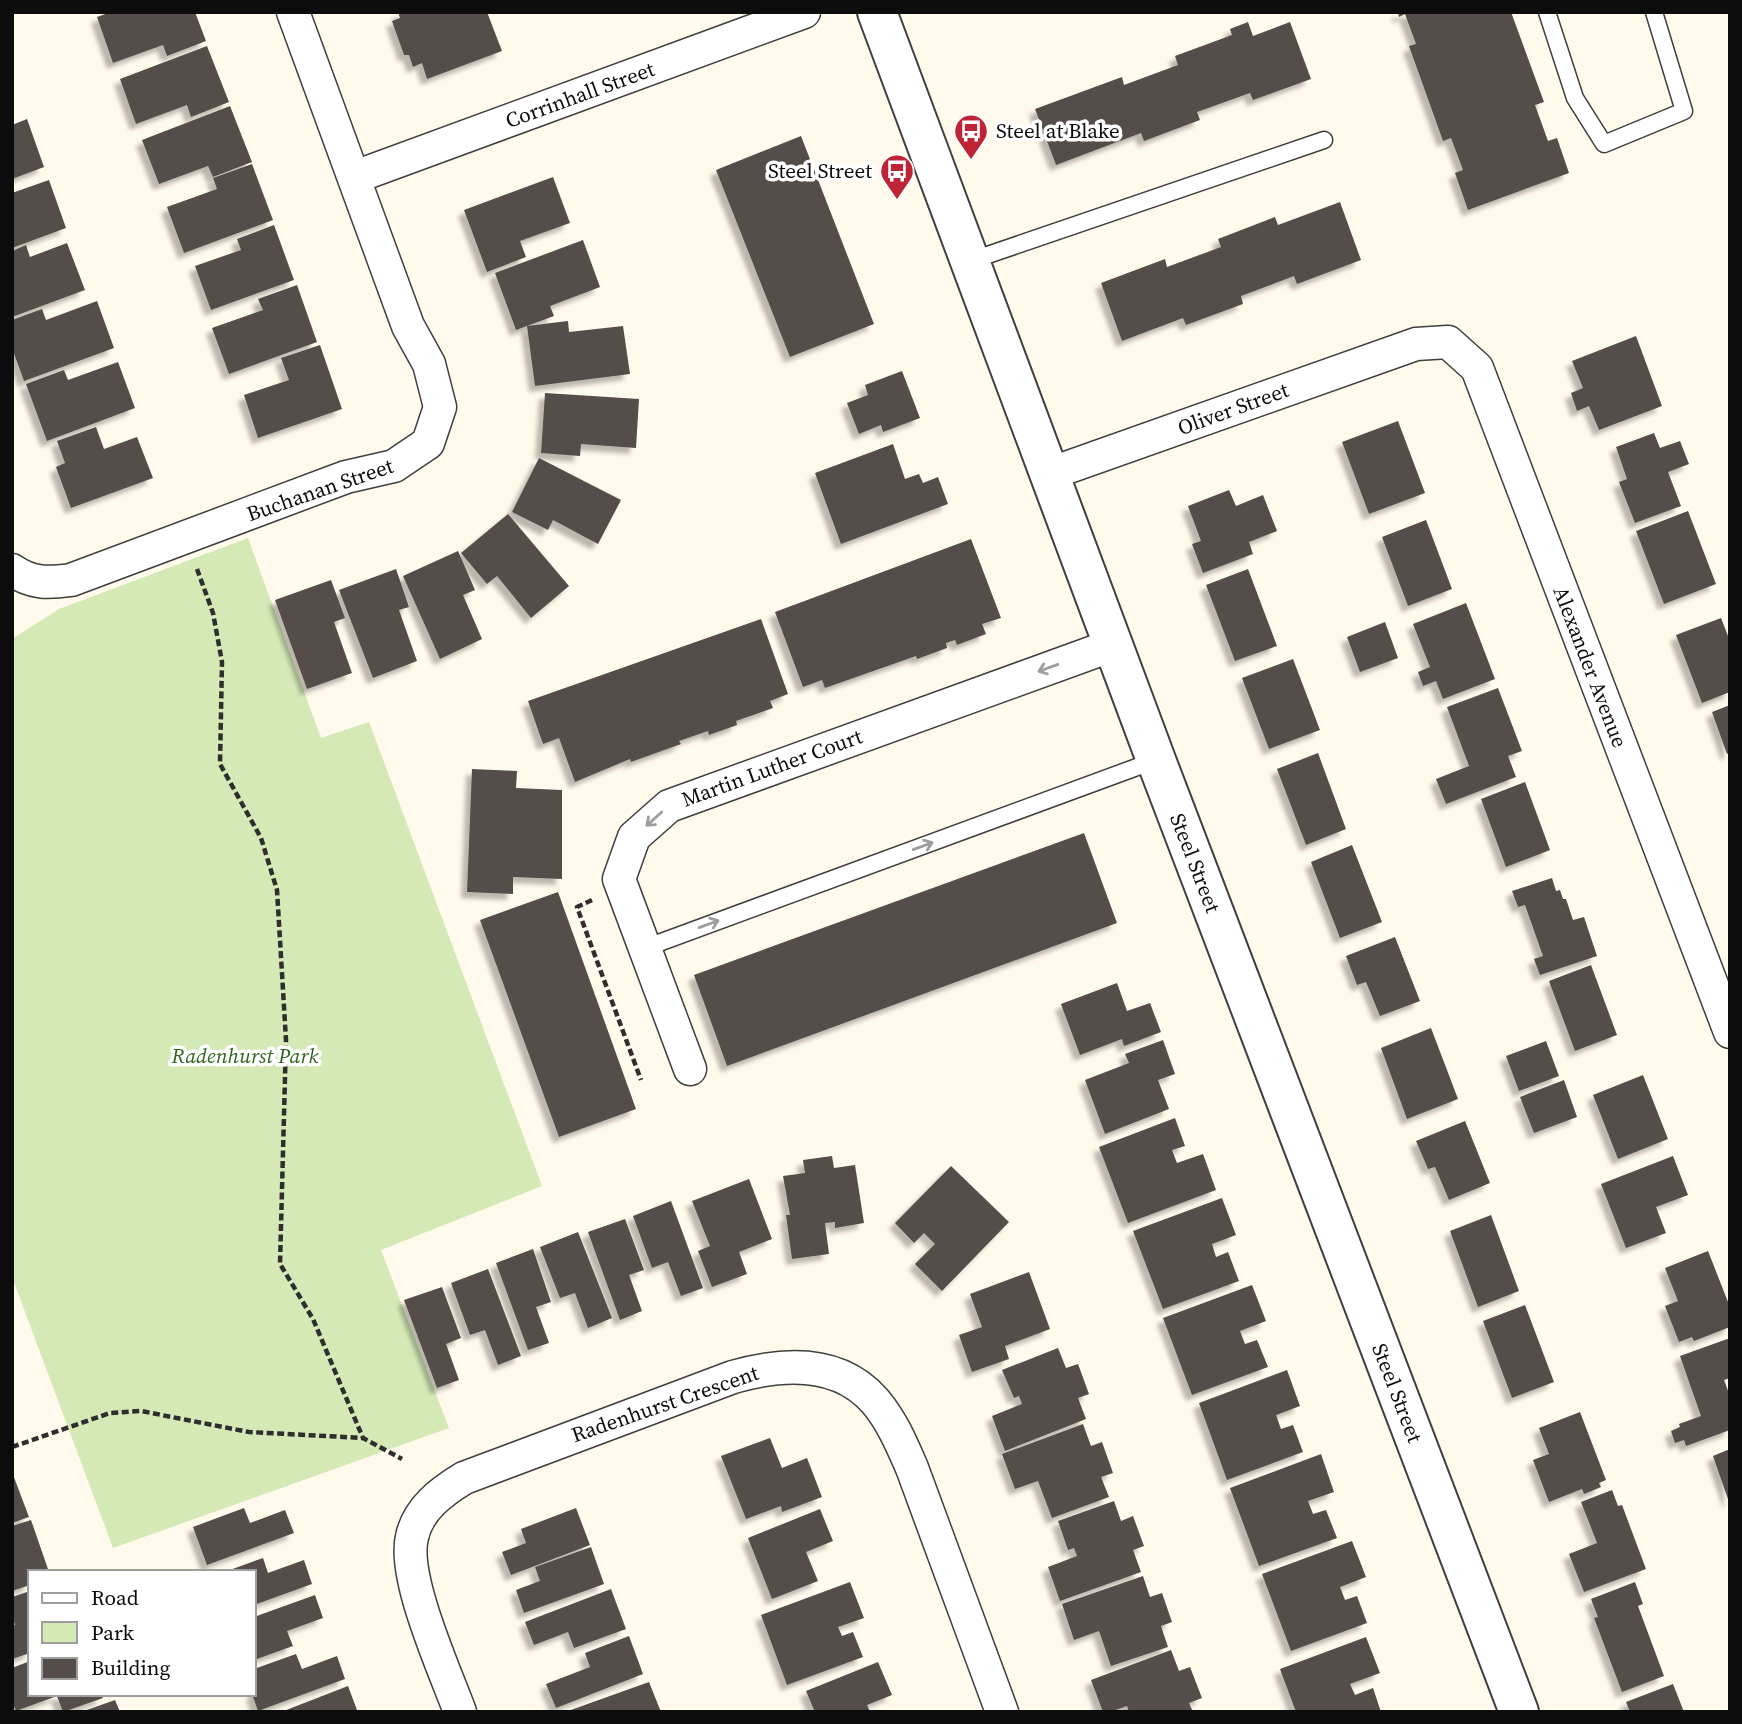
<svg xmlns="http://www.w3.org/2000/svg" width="1742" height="1724" font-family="'Source Serif 4',serif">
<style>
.green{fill:#d4e9b6}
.building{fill:#554d49;filter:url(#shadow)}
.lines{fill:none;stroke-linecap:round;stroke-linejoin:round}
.service-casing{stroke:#3f3f3f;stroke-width:19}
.minor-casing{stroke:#3f3f3f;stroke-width:35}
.tertiary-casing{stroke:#3f3f3f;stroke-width:42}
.path{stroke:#2e2e2e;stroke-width:4.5;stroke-dasharray:7 3.5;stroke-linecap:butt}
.service{stroke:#fff;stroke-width:16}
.minor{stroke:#fff;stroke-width:32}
.tertiary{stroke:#fff;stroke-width:38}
.oneway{stroke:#9e9e9e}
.labels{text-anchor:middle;stroke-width:7;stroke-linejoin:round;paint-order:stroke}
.street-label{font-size:21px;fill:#0c0c0c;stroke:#fff}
.poi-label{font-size:21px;fill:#0c0c0c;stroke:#fff;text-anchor:start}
.park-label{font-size:21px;font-style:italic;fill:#31641d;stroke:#fff}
</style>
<defs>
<filter id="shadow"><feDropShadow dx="-6" dy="6" stdDeviation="2" flood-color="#0004"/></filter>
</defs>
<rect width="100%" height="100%" fill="#fffaec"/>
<!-- green -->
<path class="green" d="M248,538l73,200 48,-16 173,464 -161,64 68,178 -336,120 -101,-271v-638l47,-30z"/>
<!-- building -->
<path class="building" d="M111,12h84l11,29 -39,15 -4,-11 -50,18 -16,-46z
M398,12h89l15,39 -75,28 -5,-16 -9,4 -4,-12h-5l-12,-34 8,-3z
M1398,12h113l33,90 -9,3 13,36 9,-3 12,35 -101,37 -13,-37 8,-3 -12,-32 -8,3 -34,-95 7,-2 -11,-30 -6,3z
M1248,22l5,14 37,-14 21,57 -58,21 -3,-7 -53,19 3,8 -56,21 -3,-8 -85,32 -21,-56 87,-32 2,8 54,-20 -3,-9 57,-21 -2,-6z
M207,46l22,56 -38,15 -4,-12 -51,19 -16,-45z
M230,106l22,56 -39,15 -5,-11 -49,18 -17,-44z
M27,119l17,48 -32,12v-54z
M801,136l73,188 -84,33 -74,-187z
M252,164l21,56 -89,33 -17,-46 50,-18 -4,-11z
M553,177l17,46 -50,18 6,16 -39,15 -23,-62z
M49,180l17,48 -54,20v-55z
M1340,202l21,58 -64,24 -3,-8 -53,20 2,8 -57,21 -3,-7 -61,23 -21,-58 64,-24 2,8 54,-20 -3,-8 57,-22 3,8z
M274,225l20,55 -83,30 -16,-44 46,-16 -4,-11z
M583,240l17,47 -50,19 4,10 -38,14 -21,-57z
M67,243l18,47 -73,27v-66l14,-6 4,12z
M297,285l20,57 -88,32 -17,-46 51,-18 -5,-11z
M97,301l17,47 -90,33 -12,-33v-28l30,-11 4,11z
M568,321l1,11 54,-6 7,48 -95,12 -8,-60z
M1636,336l26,70 -63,24 -10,-24 -12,5 -6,-18 12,-5 -11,-27z
M320,345l22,64 -84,29 -14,-43 45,-15 -8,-22z
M118,362l17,46 -88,33 -21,-57 38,-14 4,10z
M902,371l18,47 -37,14 -2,-7 -22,9 -12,-31 21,-8 -3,-10z
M545,393l94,6 -3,49 -55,-4 -1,12 -39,-3z
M1398,421l27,72 -56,21 -27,-72z
M96,427l8,22 33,-12 16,41 -82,30 -15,-41 9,-4 -8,-22z
M1654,433l6,15 20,-7 9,23 -21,8 13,34 -46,17 -16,-41 8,-3 -11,-32z
M893,444l12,35 14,-5 4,9 15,-6 10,27 -107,40 -26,-71z
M539,458l82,42 -23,44 -45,-24 -5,10 -36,-18z
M1229,490l7,16 27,-11 14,36 -28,11 4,12 -50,19 -11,-29 9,-3 -13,-35z
M1688,511l28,73 -52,20 -28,-73z
M508,514l61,72 -38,32 -34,-42 -10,8 -26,-31z
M1426,520l26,69 -44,17 -26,-69z
M971,539l30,79 -19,6 4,10 -29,11 -2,-5 -9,3 1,5 -30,11 -1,-3 -91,32 -3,-8 -19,7 -28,-75z
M458,551l17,39 -12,5 19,44 -42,20 -37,-83z
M396,569l13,38 -10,3 18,51 -44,17 -34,-88z
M1248,569l29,77 -42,15 -29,-76z
M331,580l14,38 -11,4 18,51 -45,16 -32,-89z
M1466,603l29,76 -52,20 -7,-18 -13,5 -5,-14 12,-5 -17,-43z
M1721,618l9,23v51l-28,11 -26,-68z
M761,619l27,75 -18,7 3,7 -37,13 1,4 -28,10 -1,-4 -29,10 2,3 -50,18 -1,-3 -55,23 -16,-44 -16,6 -15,-43z
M1385,622l13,36 -38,14 -13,-35z
M1293,659l27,71 -51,19 -27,-71z
M1498,688l24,63 -14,5 8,21 -70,27 -10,-25 33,-13 -22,-59z
M1730,705v48l-3,1 -15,-42z
M1318,753l28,76 -40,16 -29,-76z
M472,769l45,2 -1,17 46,2v89l-49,-2v17l-46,-2z
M1525,782l25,68 -44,17 -25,-68z
M1084,833l33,90 -390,143 -33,-91z
M1352,845l30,77 -42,16 -29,-76z
M1552,878l4,13 4,-1 3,9h3l7,21 11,-3 13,39 -57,19 -6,-16 9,-3 -18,-51 -7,2 -6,-16z
M558,892l78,217 -77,28 -79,-217z
M1395,937l25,64 -40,15 -14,-34 -9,3 -11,-29z
M1591,965l26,70 -42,16 -26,-70z
M1117,983l10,28 23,-8 11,29 -37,14 -2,-7 -42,16 -19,-51z
M1431,1028l27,71 -51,20 -26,-71z
M1163,1040l12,34 -17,6 11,29 -64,25 -20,-54 44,-17 -4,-9z
M1546,1041l13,35 -40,15 -13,-35z
M1643,1075l25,64 -50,20 -25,-64z
M1564,1080l13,37 -43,16 -14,-36z
M1175,1118l10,28 -13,4 5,13 26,-9 13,36 -88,33 -29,-76z
M1465,1121l25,62 -41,17 -14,-33 -7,2 -12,-28z
M832,1156l2,12 21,-3 9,58 -29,5v-6l-10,1 4,31 -37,5 -6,-44h4l-7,-39 22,-3 -2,-13z
M1673,1156l15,39 -32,12 10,26 -40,15 -25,-64z
M951,1166l58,56 -67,69 -27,-27 20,-20 -11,-11 -10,10 -19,-20z
M749,1179l23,60 -33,13 8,22 -35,13 -14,-36 12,-5 -18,-45z
M1222,1198l14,37 -24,9 4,13 12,-5 11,29 -76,28 -30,-78z
M671,1201l32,87 -22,8 -13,-34 -16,6 -19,-52z
M1491,1215l28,76 -41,16 -28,-76z
M625,1219l19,51 -15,5 13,36 -22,9 -32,-88z
M578,1232l34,86 -24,10 -13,-35 -15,5 -20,-51z
M533,1249l18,53 -15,5 13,36 -21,7 -32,-87z
M1708,1251l22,56v20l-36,14 -2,-4 -13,5 -14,-36 13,-5 -13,-33z
M488,1269l33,87 -23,9 -13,-35 -15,5 -19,-52z
M1029,1272l21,57 -45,17 4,13 -37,13 -13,-37 23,-8 -12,-33z
M1252,1285l14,36 -26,10 5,13 12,-4 11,27 -76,28 -29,-77z
M442,1287l19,51 -15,6 13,36 -22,8 -33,-88z
M1525,1305l29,77 -42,16 -29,-77z
M1730,1338v40l-6,2 6,16v34l-44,16 -2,-6 -9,3 -4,-12 9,-4 -1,-3 22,-8 -21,-60z
M1058,1348l8,20 12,-4 11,30 -11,4 8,21 -81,32 -13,-35 30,-12 -3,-8 -5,2 -12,-28z
M1287,1370l13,36 -24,9 5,14 12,-4 10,27 -76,28 -28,-77z
M1580,1412l26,68 -7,3 2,4 -17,7 -2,-5 -33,13 -16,-42 16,-6 -10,-26z
M1083,1424l8,22 11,-4 11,31 -12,4 8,20 -57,21 -14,-37 -23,8 -13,-35z
M770,1438l12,30 25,-10 15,39 -40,15 -1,-6 -35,13 -25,-63z
M1730,1449v52l-1,1 -16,-46z
M1321,1454l13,38 -26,9 5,13 13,-4 11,28 -78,28 -29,-78z
M12,1472l17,45 -17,6z
M1612,1490l6,16 4,-1 24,64 -62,23 -15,-38 28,-11 -16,-41z
M1114,1501l7,20 12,-5 11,30 -11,4 8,22 -81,29 -12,-34 29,-11 -3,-8 -6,2 -10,-29z
M244,1508l6,15 35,-13 9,23 -87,32 -14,-38z
M576,1508l14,37 -79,30 -9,-23 24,-9 -5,-14z
M820,1509l13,32 -27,11 12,29 -46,18 -24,-61z
M31,1520l18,52h-19v13l-18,6v-65z
M1352,1541l14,36 -26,10 5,13 12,-4 10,27 -76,28 -29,-77z
M591,1547l13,37 -80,29 -8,-23 24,-9 -5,-14z
M263,1558l5,15 36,-13 8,24 -58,21v-33l-27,-1z
M1143,1576l7,21 12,-4 10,29 -11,4 7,21 -57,19 -12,-35 -25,9 -12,-36z
M850,1582l14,36 -26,9 4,9 11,-4 10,25 -76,28 -26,-70z
M1635,1582l8,22 -5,2 26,70 -42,16 -28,-74 4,-1 -7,-18z
M611,1589l15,40 -52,19 -6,-16 -34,13 -9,-23z
M30,1591v62l-18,6v-33l3,-1 -3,-10v-18z
M315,1595l8,23 -36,13 6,15 -39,14v-43z
M629,1636l14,38 -87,34 -10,-24 44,-17 -5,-14z
M1366,1637l14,36 -30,11 5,11 18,-7 8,24h-85l-16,-43z
M1171,1650l8,21 11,-4 12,31 -13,5 4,9h-64l-2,-6 -17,6h-7l-12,-32z
M296,1654l6,15 35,-13 8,23 -87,32 -6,-17h2v-25z
M30,1661v33h71l2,4 -40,14 -6,-16 -41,15 -4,-10v-33z
M878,1662l14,33 -25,10 3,7h-55l-9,-21z
M649,1682l12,30h-93v-1z
M1673,1684l11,28h-54l-4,-10z
M348,1686l9,24 -76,2z
M115,1700l5,12h-36v-1z"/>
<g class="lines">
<!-- service casing -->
<g class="service-casing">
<path id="service" d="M1547,12l28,86 29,46 80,-33 -30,-99
M970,261l354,-121
M645,948l511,-188"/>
</g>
<!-- minor casing -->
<g class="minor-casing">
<path id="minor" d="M355,177l449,-165
M1049,474l367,-130 32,-2 29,26 253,664
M12,570c20,14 36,13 59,10l275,-103 48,-11 34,-23 12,-36 -11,-43 -21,-38 -115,-314
M690,1069l-71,-190 15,-42 35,-31 444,-161
M460,1712c-15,-41 -58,-135 -48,-175 6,-28 29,-45 52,-59l269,-101c49,-14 105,-18 142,24 17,20 27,44 37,67l90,244"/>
</g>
<!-- tertiary casing -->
<g class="tertiary-casing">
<path id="tertiary" d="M877,12l279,748 363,952"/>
</g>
<!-- path -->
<path class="path" d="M197,569l16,44 9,49 -2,102 41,74 16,52 9,150 -6,224 33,55 50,119
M592,900l-15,7 64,173
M12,1447l98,-34 31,-2 108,21 114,6 39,21"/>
<!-- service -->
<use href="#service" class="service"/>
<!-- minor -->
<use href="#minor" class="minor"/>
<!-- tertiary -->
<use href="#tertiary" class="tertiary"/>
</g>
<!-- one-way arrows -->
<defs><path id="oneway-shaft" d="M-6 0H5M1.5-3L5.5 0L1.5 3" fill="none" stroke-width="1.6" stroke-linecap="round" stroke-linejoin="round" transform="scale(1.75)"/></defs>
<g class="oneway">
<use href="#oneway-shaft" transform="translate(1048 668) rotate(160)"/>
<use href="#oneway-shaft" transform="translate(654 819) rotate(138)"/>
<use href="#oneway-shaft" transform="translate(923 846) rotate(-20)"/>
<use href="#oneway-shaft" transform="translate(709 924) rotate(-20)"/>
</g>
<!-- icons -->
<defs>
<g id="bus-pin" transform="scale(1.75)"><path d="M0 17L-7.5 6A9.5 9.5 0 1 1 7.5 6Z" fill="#bd2436" stroke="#fff"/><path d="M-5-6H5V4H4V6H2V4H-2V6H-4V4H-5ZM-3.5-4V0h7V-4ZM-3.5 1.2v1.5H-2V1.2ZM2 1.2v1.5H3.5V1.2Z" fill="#fff"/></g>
</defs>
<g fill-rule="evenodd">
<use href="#bus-pin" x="971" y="131"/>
<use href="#bus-pin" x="897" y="171"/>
</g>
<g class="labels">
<!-- street labels -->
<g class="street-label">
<text transform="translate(580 95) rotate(-20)" y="7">Corrinhall Street</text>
<text transform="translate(1233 409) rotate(-20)" y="7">Oliver Street</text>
<text transform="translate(320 490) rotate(-19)" y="7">Buchanan Street</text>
<text transform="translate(1590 667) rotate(69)" y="7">Alexander Avenue</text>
<text transform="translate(772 768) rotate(-20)" y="7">Martin Luther Court</text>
<text transform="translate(1195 863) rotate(69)" y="7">Steel Street</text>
<text transform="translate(1397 1393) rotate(69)" y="7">Steel Street</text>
<text transform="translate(665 1404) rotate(-19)" y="7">Radenhurst Crescent</text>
</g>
<!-- poi labels -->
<g class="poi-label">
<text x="996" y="138">Steel at Blake</text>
<text x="872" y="178" text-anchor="end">Steel Street</text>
</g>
<!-- park labels -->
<g class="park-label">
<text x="245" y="1063">Radenhurst Park</text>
</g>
</g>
<!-- border -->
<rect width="1742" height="1724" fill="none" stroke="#0c0c0c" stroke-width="28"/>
<!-- legend -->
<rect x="28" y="1570" width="228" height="126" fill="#ffffff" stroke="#9e9e9e" stroke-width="2"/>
<rect x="42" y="1593" width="35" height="10" fill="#ffffff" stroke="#9e9e9e" stroke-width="2"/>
<text x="91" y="1605" font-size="21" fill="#0c0c0c">Road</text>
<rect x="42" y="1622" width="35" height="21" fill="#d4e9b6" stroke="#9e9e9e" stroke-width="2"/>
<text x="91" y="1640" font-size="21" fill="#0c0c0c">Park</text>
<rect x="42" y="1658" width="35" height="21" fill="#554d49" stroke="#9e9e9e" stroke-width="2"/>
<text x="91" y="1675" font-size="21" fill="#0c0c0c">Building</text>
</svg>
